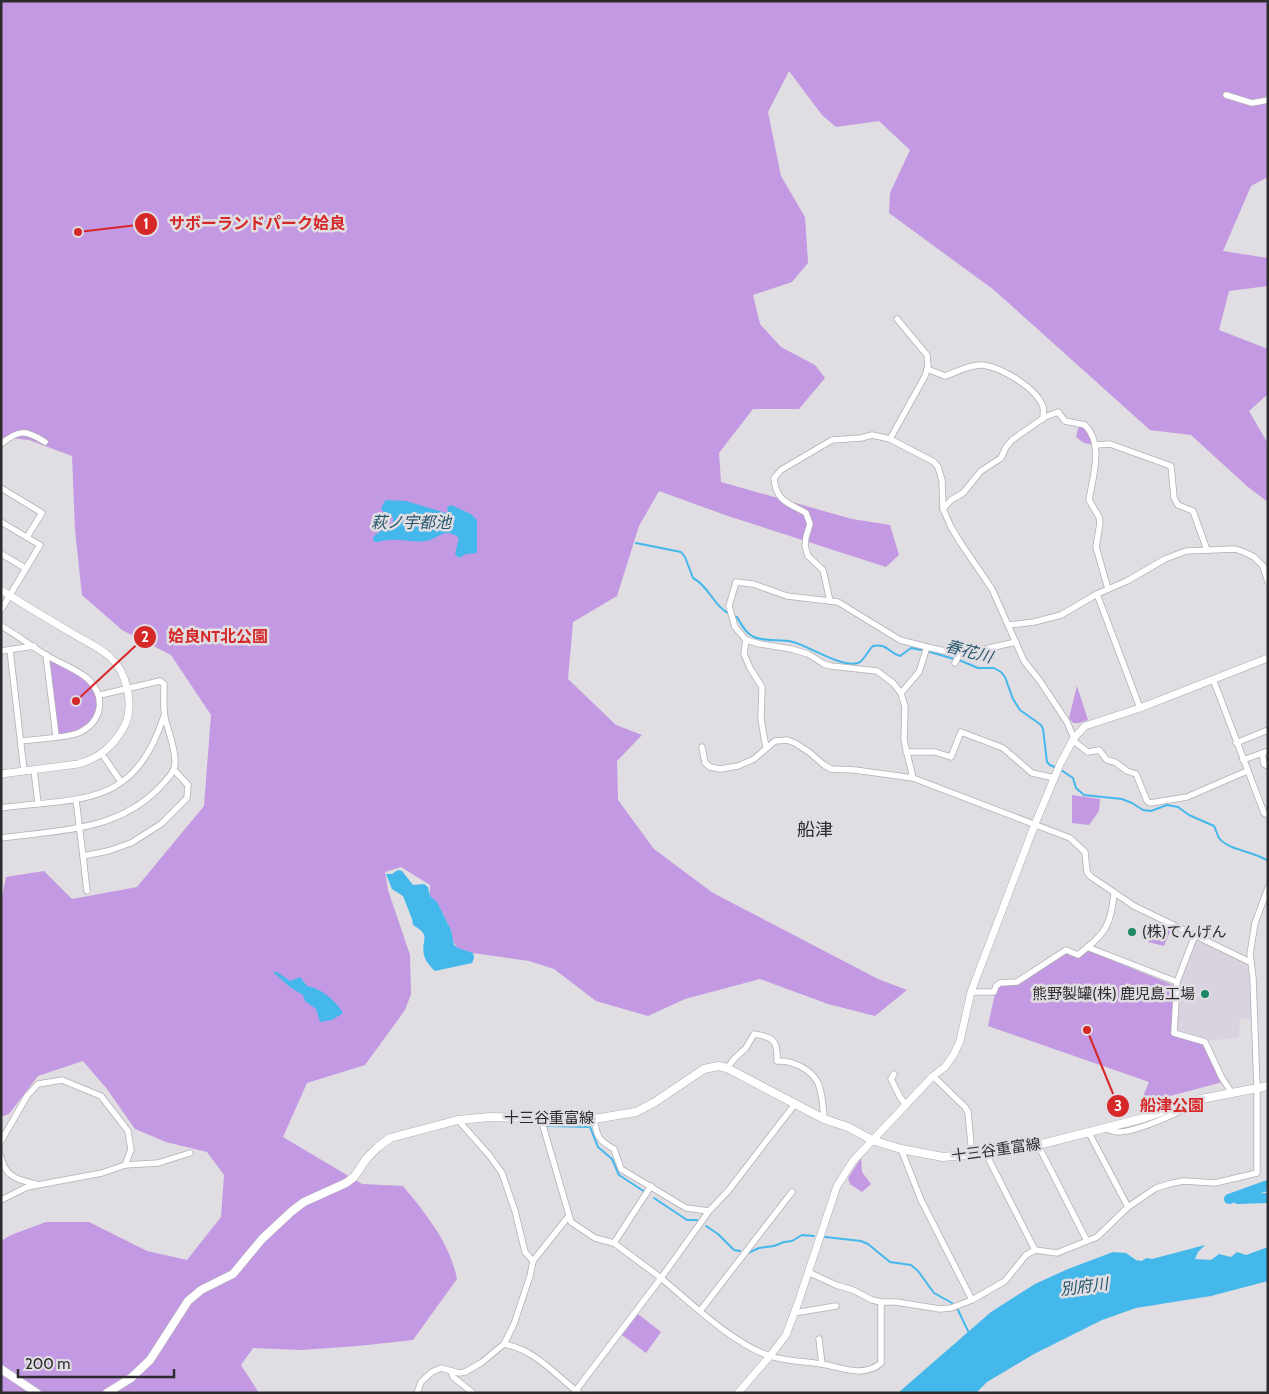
<svg xmlns="http://www.w3.org/2000/svg" width="1269" height="1394" font-family="Cabin,'Noto Sans JP',sans-serif">
<style>
.built{fill:#d9d2df}
.green{fill:#c299e2}
.water{fill:#44b8eb}
.lines{fill:none;stroke-linecap:round;stroke-linejoin:round}
.stream{stroke:#44b8eb;stroke-width:2}
.river{stroke:#44b8eb;stroke-width:10}
.minor-casing{stroke:#b2afb5;stroke-width:7}
.tertiary-casing{stroke:#b2afb5;stroke-width:8}
.secondary-casing{stroke:#b2afb5;stroke-width:9}
.minor{stroke:#fff;stroke-width:5.5}
.tertiary{stroke:#fff;stroke-width:7}
.secondary{stroke:#fff;stroke-width:8}
.poi-dot{fill:#1e8865;stroke:#e0dde3;stroke-width:2}
.labels{text-anchor:middle;stroke-width:5;stroke-linejoin:round;paint-order:stroke}
.poi-label{font-size:15px;fill:#2c2b2d;stroke:#e0dde3;text-anchor:start}
.street-label{font-size:15px;fill:#2c2b2d;stroke:#e0dde3}
.water-label{font-size:16px;font-style:italic;fill:#27566c;stroke:#e0dde3}
.quarter-label{font-size:18px;fill:#2c2b2d;stroke:#e0dde3}
.leader{fill:none;stroke:#d62828;stroke-width:2}
.callout-dot{fill:#d62828;stroke:#e0dde3;stroke-width:2}
.mark-label{font-size:15px;text-anchor:middle;font-weight:bold;fill:#fff}
.callout-label{font-size:16px;text-anchor:middle;font-weight:bold;fill:#d62828;stroke:#e0dde3;stroke-width:5;stroke-linejoin:round;paint-order:stroke}
</style>
<rect width="100%" height="100%" fill="#e0dde3"/>
<polygon class="built" points="1197,938 1246,963 1250,969 1252,1019 1240,1019 1239,1037 1207,1041 1177,1030 1179,980"/>
<g class="green">
<path d="M1,1H1268V95L1260,101L1268,104V177L1251,186L1223,251L1268,258V286L1229,291L1219,330L1268,349V394L1249,411L1268,444V502L1248,487L1191,435L1150,430L994,290L889,213L890,193L910,150L879,121L836,127L822,115L789,71L768,112L781,176L805,217L808,263L792,282L753,295L760,324L781,347L815,365L825,378L799,409H753L719,453L721,482L852,519L890,525L899,555L886,567L728,516L659,491L639,526L617,596L573,622L568,679L616,725L642,735L617,761L618,800L654,849L713,893L878,979L907,990L875,1016L828,1004L760,979L685,999L648,1016L596,1001L554,969L529,961L473,953L457,948L452,939L451,930L439,906L430,896V885L401,867L385,872L388,890L410,955L411,994L405,1010L365,1065L307,1083L283,1137L362,1184L403,1186C426,1214 450,1243 457,1279L413,1340L358,1346L301,1350L253,1348L241,1365L259,1393H1V1241L11,1235L46,1222H89L147,1251L187,1260L221,1217L224,1175L207,1152L166,1142L135,1129L107,1089L83,1061L38,1076L9,1114L1,1117V902L6,877L44,871L72,899L137,887L204,806L211,715L171,655L122,630L82,595L75,530L72,456L29,440L1,437Z"/>
<polygon points="1079,424 1085,425 1095,445 1084,443 1076,437"/>
<polygon points="46,655 88,679 100,706 85,728 56,736"/>
<polygon points="1077,686 1088,720 1079,723 1073,723 1069,718"/>
<polygon points="1072,795 1100,799 1099,811 1089,825 1072,823"/>
<polygon points="1158,921 1172,927 1164,946 1148,942"/>
<polygon points="1087,950 1175,986 1172,1034 1203,1044 1222,1081 1219,1083 1140,1104 1149,1082 988,1026 995,993 1000,985 1018,983 1066,952 1079,958"/>
<polygon points="861,1158 862,1172 871,1184 862,1192 850,1184 848,1178"/>
<polygon points="638,1314 661,1332 646,1353 622,1335"/>
</g>
<g class="water">
<path d="M386,500L406,501L446,513L448,512L447,507L451,505L471,514L477,520V553L466,554L459,558L455,554L459,538C445,526 438,539 426,541C414,543 402,539 390,540C384,540 380,542 374,542L373,537L384,528L390,527L393,522V517L381,510L383,504Z"/>
<path d="M398,870L402,871L413,885L424,884L428,887L430,896L437,902L451,930L454,945L458,948L473,953L474,958L472,963L435,971C431,967 425,961 424,955C421,938 432,936 413,925L412,919L403,896L392,889L386,874H392Z"/>
<path d="M273,972H277L290,981L300,977L307,986C321,988 336,1001 343,1013L332,1020L320,1022L316,1009L305,1001L303,995L291,988Z"/>
<polygon points="1205,1245 1198,1252 1195,1259 1211,1260 1219,1254 1231,1257 1237,1252 1246,1255 1268,1247 1268,1281 1211,1296 1136,1308 1102,1320 1034,1354 987,1382 976,1393 898,1393 991,1312 1035,1284 1068,1269 1113,1252 1126,1253 1136,1260 1142,1261 1146,1258 1152,1259"/>
</g>
<g class="lines">
<g class="stream">
<path d="M636,543L681,552L685,557L693,578C709,586 714,607 730,614"/>
<path d="M734,616L737,617C741,624 746,634 754,637C766,642 780,639 793,642C809,646 841,668 858,663C864,661 868,650 873,646C888,643 888,653 900,656L911,648L921,650"/>
<polyline points="930,652 954,659"/>
<polyline points="959,660 978,668 994,668 1001,672 1005,677 1013,699 1020,710 1041,725 1043,729 1047,762 1050,765 1057,768"/>
<path d="M1061,770L1073,778L1076,788L1084,795L1122,799L1132,803L1143,810L1151,811L1167,805L1178,807L1189,815L1214,826C1216,830 1217,834 1219,838C1229,851 1255,851 1268,861"/>
<polyline points="547,1126 590,1127 598,1147 612,1159 619,1175 645,1192"/>
<polyline points="654,1198 687,1220 697,1220"/>
<polyline points="1229,1199 1268,1190"/>
<polyline points="706,1226 718,1234 734,1250 740,1251"/>
<polyline points="825,1237 861,1241 868,1244 890,1262 911,1265 918,1271 934,1293 952,1303"/>
<polyline points="748,1253 759,1248 774,1246 784,1242 792,1241 802,1235 814,1236"/>
<polyline points="958,1310 969,1333"/>
</g>
<g class="river">
<polyline points="1229,1199 1268,1185"/>
<polyline points="1238,1199 1268,1198"/>
</g>
<g class="minor-casing">
<g id="minor">
<polyline points="1226,95 1252,103 1268,100"/>
<path d="M927,369L945,376C957,372 970,364 983,365C1002,368 1037,388 1043,407C1044,411 1043,414 1043,419"/>
<polyline points="890,439 925,376 928,367 927,355 897,319"/>
<path d="M1,444C19,429 26,430 45,442"/>
<polyline points="1095,445 1110,444 1171,466 1174,498 1178,505 1193,511 1207,550"/>
<polyline points="1,488 42,513 27,537"/>
<path d="M943,509L951,500L963,493L981,471L1001,458L1006,447L1012,440L1045,417L1058,412L1065,421L1085,425C1104,444 1093,476 1089,500L1099,517L1100,523L1096,547L1108,589"/>
<polyline points="1,522 40,545 1,610"/>
<polyline points="1,554 25,568"/>
<polyline points="1263,567 1268,582"/>
<polyline points="1097,594 1140,708"/>
<path d="M830,601L823,570L808,556L805,546L806,537L810,524L806,513C789,503 776,502 774,478L781,470L832,440L861,438L872,435L890,439L934,462L938,467L942,480L943,509L951,527L960,542L992,589L1024,661L1040,681L1067,722L1076,743L1088,752L1099,750L1107,760L1115,762L1127,771L1136,774L1147,801L1150,803L1187,797L1247,771"/>
<polyline points="1009,625 1034,622 1061,615 1097,594 1127,581 1165,559 1186,551 1235,549 1244,552 1254,557 1268,571"/>
<path d="M1,626C17,635 31,646 46,655C59,663 79,670 89,680C107,699 101,723 78,733C65,738 36,739 21,741"/>
<polyline points="746,640 744,654 750,668 762,687 761,719 766,748"/>
<polyline points="10,650 24,771"/>
<polyline points="1,651 34,646"/>
<polyline points="46,655 56,736"/>
<polyline points="955,663 958,657 963,653"/>
<polyline points="1213,679 1264,813 1268,815"/>
<polyline points="901,693 919,672 927,647"/>
<polyline points="1236,743 1268,730"/>
<polyline points="702,747 705,763 710,767 720,769 738,766 754,759 775,741 787,740 795,743 809,752 824,765 831,769 855,770 913,778 1070,838 1085,852 1087,872 1090,876 1134,906 1250,962"/>
<polyline points="906,752 935,752 951,757 961,732 1003,748 1032,773 1055,778"/>
<polyline points="1262,753 1264,764 1268,766"/>
<polyline points="102,754 121,782"/>
<polyline points="1243,760 1268,751"/>
<polyline points="34,770 38,803"/>
<polyline points="913,778 904,740 905,707 901,693 893,683 877,671 831,666 824,664 808,654 791,649 760,644 746,640 735,627 729,606 736,582 753,584 787,596 838,602 900,640 927,647 953,653 967,653 1016,642"/>
<polyline points="76,800 83,856 108,851 131,843 161,824 187,798 188,785 174,770"/>
<path d="M1,808C83,797 133,809 164,716"/>
<path d="M1,838C58,830 116,832 159,788C165,781 175,773 175,763C176,750 168,731 165,718C163,707 164,695 164,684L160,681L100,695"/>
<polyline points="83,856 87,891"/>
<polyline points="1195,935 1177,982 1174,1033 1205,1042 1222,1078 1232,1093"/>
<polyline points="1087,947 1177,982"/>
<path d="M971,992H994L996,986L1000,983L1017,982L1066,950L1078,955C1104,934 1111,928 1114,893"/>
<path d="M727,1068L735,1058L746,1048L754,1034C774,1037 778,1041 777,1061C792,1060 811,1069 818,1083C823,1094 823,1108 824,1119"/>
<polyline points="894,1074 891,1079 900,1097 906,1105"/>
<polyline points="933,1076 965,1107 968,1112 972,1155"/>
<polyline points="541,1119 571,1222 595,1238 614,1243 661,1278 709,1211 728,1191 795,1104"/>
<path d="M594,1119C597,1137 598,1140 614,1149L621,1169L686,1208L709,1211"/>
<polyline points="458,1120 489,1155 502,1173 515,1211 525,1252 533,1261"/>
<path d="M1106,1129C1110,1130 1114,1132 1118,1132C1135,1132 1182,1113 1195,1101"/>
<polyline points="1089,1133 1128,1207"/>
<polyline points="1,1141 27,1096 38,1084 62,1080 101,1096 128,1131 131,1150 125,1165 102,1173 27,1187 1,1200"/>
<polyline points="1038,1145 1087,1241"/>
<polyline points="901,1149 921,1200 972,1300"/>
<polyline points="986,1154 1035,1250"/>
<path d="M1,1157C5,1177 18,1180 36,1184"/>
<polyline points="125,1165 158,1163 190,1153"/>
<polyline points="614,1243 651,1186"/>
<polyline points="808,1272 836,1285 853,1290 872,1300 881,1302"/>
<polyline points="700,1311 792,1192"/>
<polyline points="794,1313 836,1306"/>
<polyline points="819,1339 822,1364"/>
<path d="M504,1344C537,1351 553,1373 579,1393"/>
<polyline points="451,1371 453,1377 473,1393"/>
<polyline points="417,1393 421,1382 432,1372 441,1368 459,1373 465,1372 481,1363 504,1344 514,1324 530,1276 533,1261 568,1217"/>
<path d="M574,1393L661,1278C691,1303 733,1344 770,1356C788,1362 808,1361 827,1365C845,1369 865,1377 881,1363V1302H896L940,1309L951,1308L972,1300L1005,1281L1026,1255L1035,1250L1057,1253L1097,1237L1128,1207L1156,1188L1169,1184L1183,1181L1215,1183L1257,1173V1088L1253,978L1250,954L1255,923L1268,888"/>
</g>
</g>
<g class="tertiary-casing">
<g id="tertiary">
<path d="M1,590C26,606 51,621 77,636C87,642 100,648 109,656C127,672 135,705 124,727C113,746 100,758 78,764L1,774"/>
<polyline points="738,1393 770,1356 786,1335 798,1303 837,1186 853,1161 933,1076 945,1067 954,1054 960,1041 971,992 1035,824 1061,762 1074,738 1085,726 1140,708 1268,658"/>
</g>
</g>
<g class="secondary-casing">
<g id="secondary">
<polyline points="1,1369 37,1393"/>
<polyline points="107,1393 131,1378 150,1360 188,1301 201,1290 233,1274 262,1239 292,1211 304,1202 346,1183 354,1177 367,1158 378,1147 390,1138 458,1120 490,1117 594,1119 636,1112 655,1102 704,1069 718,1066 727,1068 824,1119 848,1127 872,1140 901,1149 943,1157 1017,1150 1038,1145 1144,1118 1196,1100 1268,1086"/>
</g>
</g>
<use href="#minor" class="minor"/>
<use href="#tertiary" class="tertiary"/>
<use href="#secondary" class="secondary"/>
</g>
<g class="poi-dot">
<circle cx="1132" cy="932" r="5"/>
<circle cx="1205" cy="994" r="5"/>
</g>
<g class="labels">
<g class="poi-label">
<text x="1142" y="937">(株)てんげん</text>
<text x="1195" y="999" text-anchor="end">熊野製罐(株) 鹿児島工場</text>
</g>
<g class="street-label">
<text x="549" y="1123">十三谷重富線</text>
<text transform="translate(996 1150) rotate(-8)" y="5">十三谷重富線</text>
</g>
<g class="water-label">
<text x="411" y="528">萩ノ宇都池</text>
<text transform="translate(969 651) rotate(15)" y="6">春花川</text>
<text transform="translate(1084 1286) rotate(-7)" y="6">別府川</text>
</g>
<g class="quarter-label">
<text x="815" y="836">船津</text>
</g>
</g>
<path class="leader" d="M78 232L146 224M76 701L145 637M1087 1030L1118 1106"/>
<g class="callout-dot">
<circle cx="78" cy="232" r="5"/>
<circle cx="76" cy="701" r="5"/>
<circle cx="1087" cy="1030" r="5"/>
<circle cx="146" cy="224" r="12"/>
<circle cx="145" cy="637" r="12"/>
<circle cx="1118" cy="1106" r="12"/>
</g>
<g class="mark-label">
<text x="146" y="229">1</text>
<text x="145" y="642">2</text>
<text x="1118" y="1111">3</text>
</g>
<g class="callout-label">
<text x="257" y="229">サボーランドパーク姶良</text>
<text x="218" y="642">姶良NT北公園</text>
<text x="1172" y="1111">船津公園</text>
</g>
<rect width="1269" height="1394" fill="none" stroke="#2c2b2d" stroke-width="5"/>
<path d="M18 1369v8h156v-8" fill="none" stroke="#2c2b2d" stroke-width="2.5"/>
<text x="25" y="1369" font-size="15" fill="#2c2b2d" stroke="#e0dde3" stroke-width="4" paint-order="stroke">200 m</text>
</svg>
